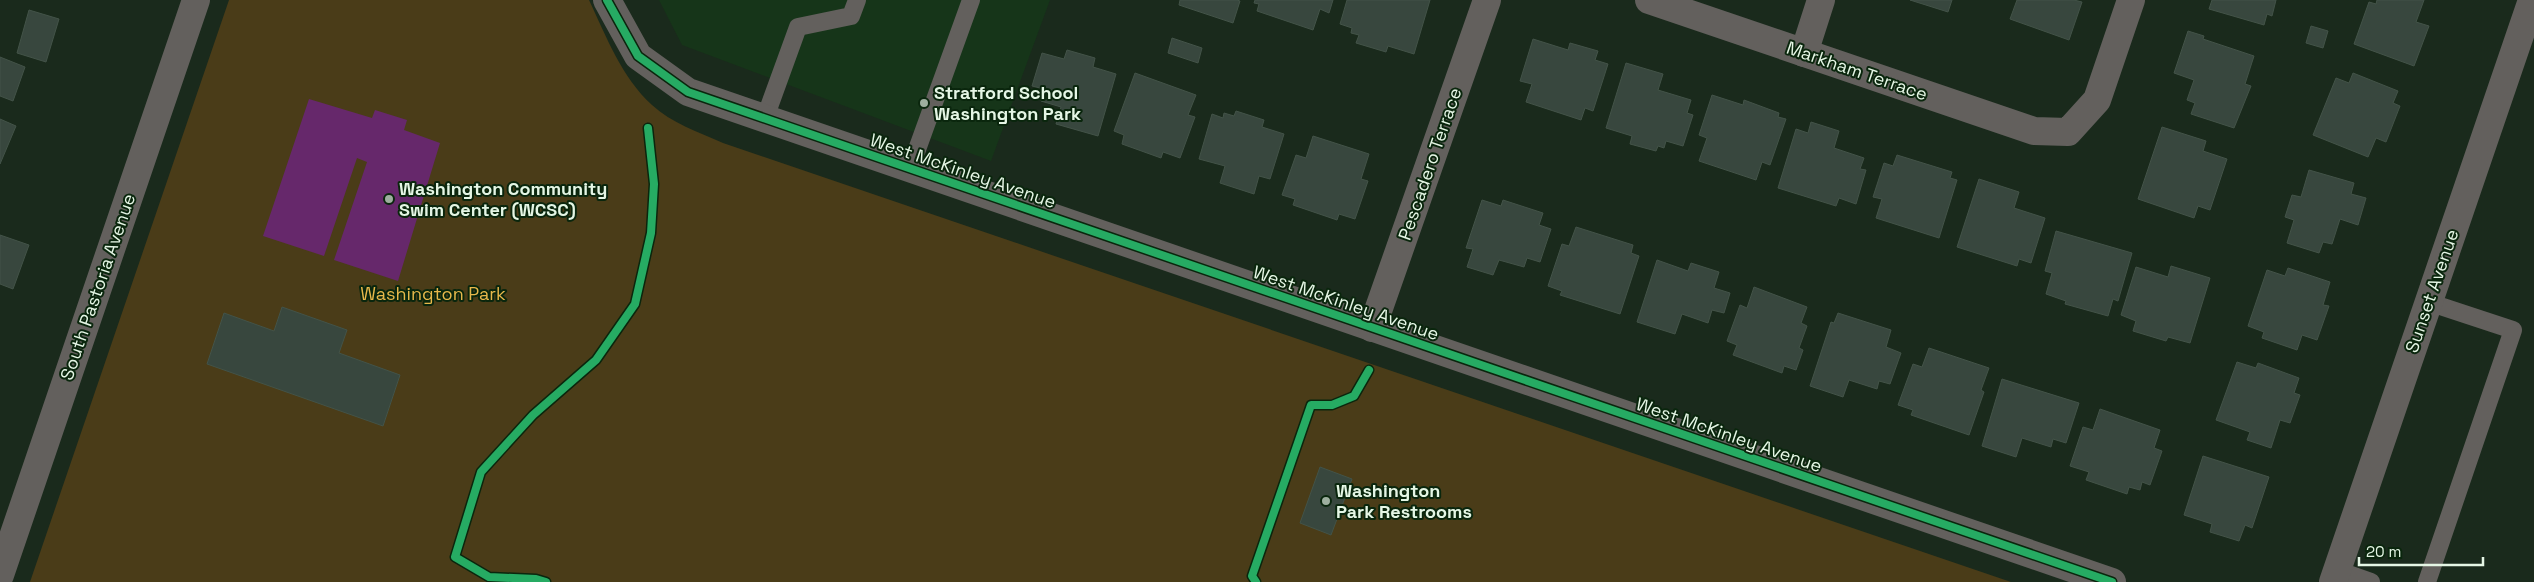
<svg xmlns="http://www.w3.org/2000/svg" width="2534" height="582" font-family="'Space Grotesk',sans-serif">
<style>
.built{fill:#163519}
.green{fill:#4a3c18}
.water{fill:#66286b}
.building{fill:#38473e;stroke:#435348}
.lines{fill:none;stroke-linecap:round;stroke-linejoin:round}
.service{stroke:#63605d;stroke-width:18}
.minor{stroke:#63605d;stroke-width:28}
.tertiary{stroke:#63605d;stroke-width:28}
.cycleway-casing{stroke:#0a260d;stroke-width:11}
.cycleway{stroke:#26ab63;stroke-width:8}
.poi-dot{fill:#9eaf9f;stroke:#0a260d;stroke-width:2}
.labels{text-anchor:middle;stroke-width:4;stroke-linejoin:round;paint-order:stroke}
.street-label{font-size:18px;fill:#e5f6e5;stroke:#0a260d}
.poi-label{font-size:18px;font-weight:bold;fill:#e5f6e5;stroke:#0a260d;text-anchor:start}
.park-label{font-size:18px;fill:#e7b84b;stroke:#0a260d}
</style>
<rect width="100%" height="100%" fill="#1a2a1c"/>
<polygon class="built" points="659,0 1050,0 991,161 682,45"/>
<path class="green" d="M229,0H589C606,36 622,78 652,105C671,123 699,132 723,143L2011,582H30Z"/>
<polygon class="water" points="309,99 372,118 375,110 407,120 404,130 440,143 398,281 334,260 367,162 357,158 324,256 263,236"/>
<g class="building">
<polygon points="1180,0 1237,0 1240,1 1233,23 1179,5"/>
<polygon points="1255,0 1333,0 1329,13 1320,9 1313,30 1257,11 1259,4 1254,3"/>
<polygon points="1347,0 1430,0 1414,54 1388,46 1386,52 1356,43 1359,35 1351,33 1352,28 1340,24"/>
<polygon points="1910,0 1952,0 1948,12"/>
<polygon points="2017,0 2074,0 2082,2 2069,40 2010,19"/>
<polygon points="2212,0 2276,0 2272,16 2267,14 2264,25 2209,9"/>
<polygon points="2377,0 2424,0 2416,22 2429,26 2414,66 2354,44 2369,2 2376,4"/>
<polygon points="29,10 59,19 46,62 17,53"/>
<polygon points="2311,26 2328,31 2323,48 2306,43"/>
<polygon points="2188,31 2204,36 2203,39 2254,56 2245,84 2251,86 2234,128 2191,114 2195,103 2187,100 2194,80 2174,73"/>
<polygon points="1172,38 1202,48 1198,63 1168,53"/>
<polygon points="1533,39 1568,50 1570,43 1598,51 1595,60 1608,64 1593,111 1585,108 1581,120 1526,102 1532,84 1520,81"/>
<polygon points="1067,50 1095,58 1093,67 1116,74 1098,136 1056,124 1061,107 1041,101 1044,89 1032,86 1042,53 1064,59"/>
<polygon points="0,57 25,67 13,101 0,96"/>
<polygon points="1626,63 1663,74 1658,90 1691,100 1687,113 1693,115 1683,146 1666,141 1664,148 1658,146 1656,151 1630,144 1632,136 1606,128"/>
<polygon points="1135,73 1196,95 1188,115 1195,117 1180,158 1163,152 1161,158 1122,144 1124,135 1114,131"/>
<polygon points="2353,73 2398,91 2393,103 2400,106 2386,142 2376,138 2368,157 2313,135 2336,78 2349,83"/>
<polygon points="1712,95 1743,105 1744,100 1779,113 1778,117 1786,119 1770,165 1762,162 1756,180 1699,161 1707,138 1699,135"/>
<polygon points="1236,111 1264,120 1262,127 1284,134 1270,179 1259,176 1254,194 1220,183 1225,166 1199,159 1212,114 1223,118 1224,113 1234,116"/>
<polygon points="0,119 16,126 0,164"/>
<polygon points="1811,122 1839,131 1834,148 1864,158 1860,169 1866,170 1856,204 1839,198 1836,206 1778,188 1796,129 1808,133"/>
<polygon points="2162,127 2206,141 2203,151 2227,159 2210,210 2198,206 2194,218 2138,199"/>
<polygon points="1313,136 1369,154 1361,179 1368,181 1355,219 1339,214 1337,220 1293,205 1295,199 1282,195 1296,155 1306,158"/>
<polygon points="1897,155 1952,172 1950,178 1957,180 1939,238 1876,218 1882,199 1873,197 1884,163 1893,166"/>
<polygon points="2309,170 2354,183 2351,194 2366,198 2358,225 2340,219 2332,244 2323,242 2319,253 2287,243 2294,220 2285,217 2292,195 2301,197"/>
<polygon points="1979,179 2019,192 2014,208 2045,218 2031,263 2019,259 2017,266 1957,247"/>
<polygon points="1482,200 1501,206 1503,200 1543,213 1539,225 1551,229 1540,262 1527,258 1524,267 1499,260 1493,275 1467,267 1473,249 1466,248"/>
<polygon points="1576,227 1633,245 1631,253 1639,256 1620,314 1560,295 1562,291 1548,286 1562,244 1569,246"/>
<polygon points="2056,231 2132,253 2118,301 2113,299 2108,316 2065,304 2066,301 2046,294 2052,273 2045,271"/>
<polygon points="0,235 29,245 13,289 0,284"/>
<polygon points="1657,260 1688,271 1691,263 1719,272 1714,288 1730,293 1724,313 1712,310 1708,323 1682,314 1675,334 1637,322"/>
<polygon points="2171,266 2210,278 2190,343 2168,337 2166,341 2133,331 2136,321 2121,315 2136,267 2168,277"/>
<polygon points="2288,268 2330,282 2323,305 2329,306 2317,340 2302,335 2297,350 2262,338 2264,332 2248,326 2267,270 2285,276"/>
<polygon points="1754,287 1807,307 1801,323 1807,326 1799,348 1803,350 1796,370 1784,366 1782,373 1733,355 1737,345 1727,341 1740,305 1747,308"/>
<polygon points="282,307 347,330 339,353 400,375 383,426 207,364 224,313 274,331"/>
<polygon points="1838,313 1891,330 1886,347 1901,353 1890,384 1879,381 1877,389 1849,380 1843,397 1810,386 1831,322 1834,323"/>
<polygon points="1929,348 1989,368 1981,390 1984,392 1969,435 1911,415 1913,410 1898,405 1913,364 1922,367"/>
<polygon points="2237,362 2256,368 2258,363 2299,378 2294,393 2300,395 2290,423 2280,420 2271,448 2247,440 2250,432 2216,420"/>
<polygon points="2002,379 2079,403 2066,443 2053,439 2051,447 2022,438 2016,457 1982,446"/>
<polygon points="2100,409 2160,430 2154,448 2162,451 2150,485 2142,482 2140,490 2129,487 2127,494 2086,480 2089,472 2070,466 2083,427 2093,430"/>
<polygon points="2203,456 2269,477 2252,528 2245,525 2239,541 2210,532 2212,524 2184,515"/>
<polygon points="1320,467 1352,479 1331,535 1300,523"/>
</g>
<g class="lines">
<g class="service">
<polyline points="765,118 798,27 851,16 857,0"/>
<polyline points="910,169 971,0"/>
<polyline points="2337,570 2371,582"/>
<polyline points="2427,582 2513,330 2428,302"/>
</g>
<g class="minor">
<polyline points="607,0 638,56 688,92 2112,582"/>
<polyline points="1649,0 2034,131 2068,132 2097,100 2131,0"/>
<polyline points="1804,53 1821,0"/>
<polyline points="1372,328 1487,0"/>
<polyline points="2333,582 2532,0"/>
</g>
<polyline class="tertiary" points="0,575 196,0"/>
<g class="cycleway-casing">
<g id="cycleway">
<polyline points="607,0 638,56 688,92 2112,582"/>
<polyline points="546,582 536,579 489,577 455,557 481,472 533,415 596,360 635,304 651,233 654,184 648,128"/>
<polyline points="1256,582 1252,576 1311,405 1332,405 1354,396 1369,370"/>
</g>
</g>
<use href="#cycleway" class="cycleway"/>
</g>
<g class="poi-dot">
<circle cx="924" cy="103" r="5"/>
<circle cx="389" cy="199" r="5"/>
<circle cx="1326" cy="501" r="5"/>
</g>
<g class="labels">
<g class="street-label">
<text transform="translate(1857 71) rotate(19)" y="6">Markham Terrace</text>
<text transform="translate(1430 164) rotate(-71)" y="6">Pescadero Terrace</text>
<text transform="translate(963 171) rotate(19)" y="6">West McKinley Avenue</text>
<text transform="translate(98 287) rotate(-71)" y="6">South Pastoria Avenue</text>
<text transform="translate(2432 291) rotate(-71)" y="6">Sunset Avenue</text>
<text transform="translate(1346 303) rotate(19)" y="6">West McKinley Avenue</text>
<text transform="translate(1729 435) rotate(19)" y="6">West McKinley Avenue</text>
</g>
<g class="poi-label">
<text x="934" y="99">Stratford School<tspan x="934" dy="21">Washington Park</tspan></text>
<text x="399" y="195">Washington Community<tspan x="399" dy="21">Swim Center (WCSC)</tspan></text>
<text x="1336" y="497">Washington<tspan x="1336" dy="21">Park Restrooms</tspan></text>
</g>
<g class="park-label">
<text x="433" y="300">Washington Park</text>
</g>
</g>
<path d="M2359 557v8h124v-8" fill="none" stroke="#e5f6e5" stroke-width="2.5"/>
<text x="2366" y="557" font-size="15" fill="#e5f6e5" stroke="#0a260d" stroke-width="4" paint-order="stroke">20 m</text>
</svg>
